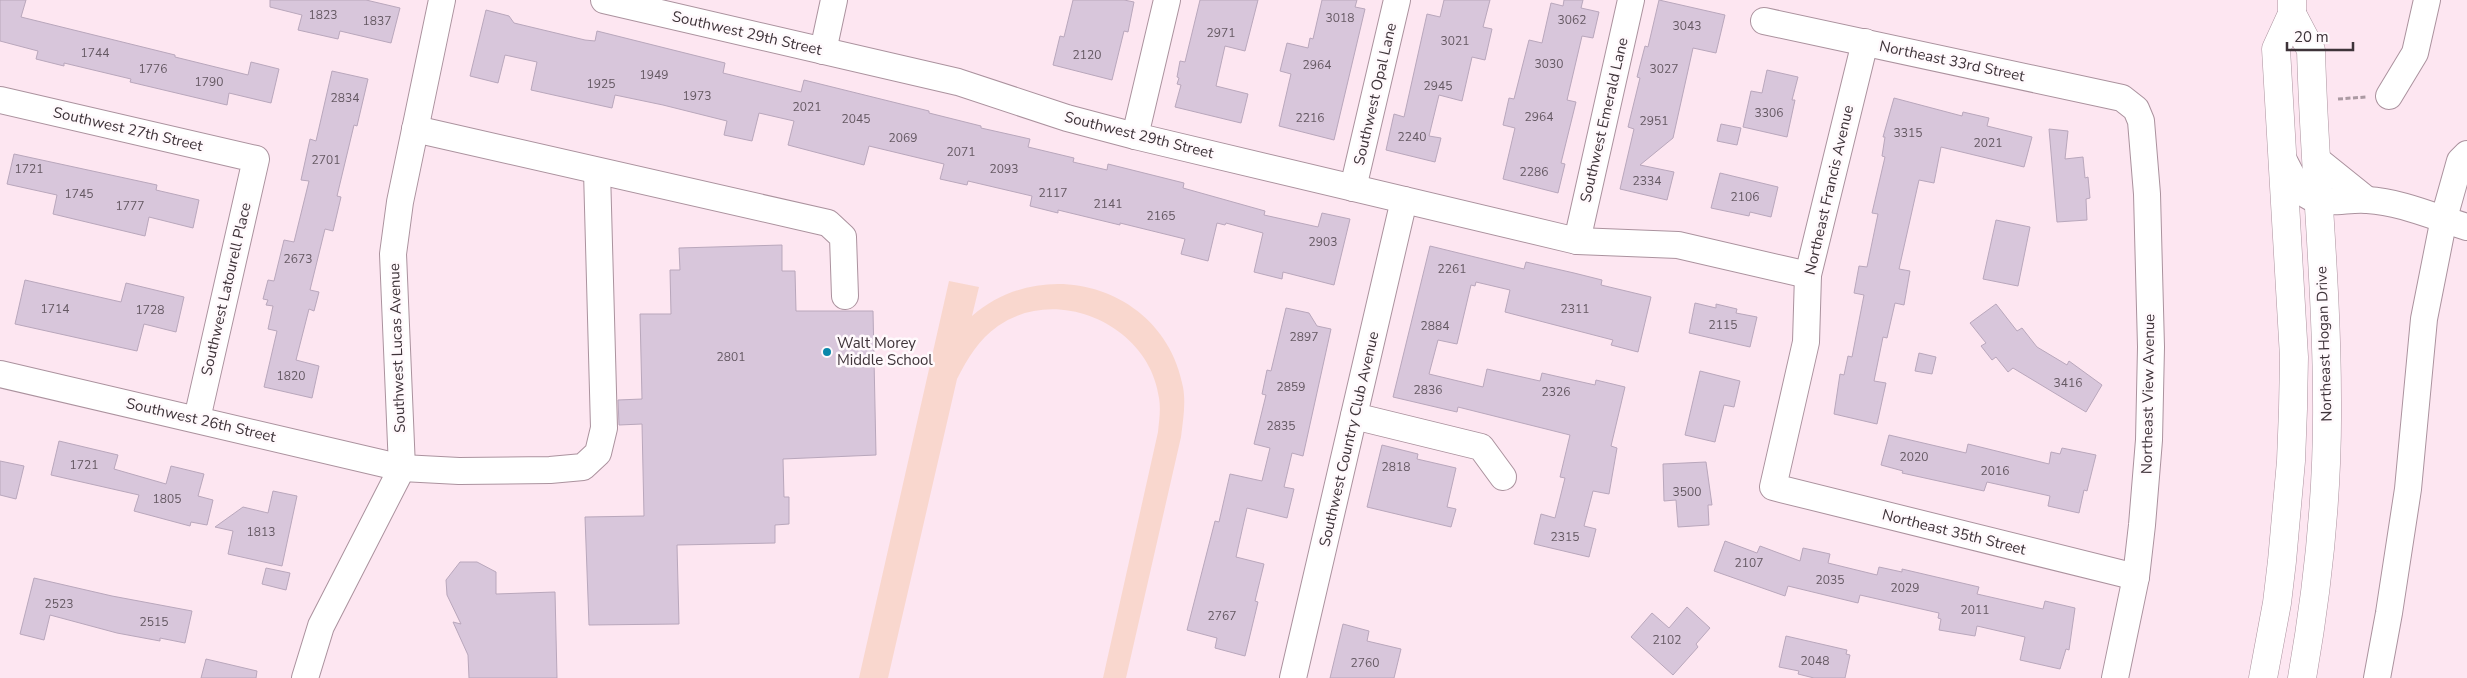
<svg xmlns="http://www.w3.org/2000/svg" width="2467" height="678" font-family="'Nunito Sans',sans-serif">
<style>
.green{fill:#f9d7ce}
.building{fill:#d8c6db;stroke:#b9a7bc}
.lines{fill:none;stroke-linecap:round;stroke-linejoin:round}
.minor-casing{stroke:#ab929e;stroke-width:28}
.highway-casing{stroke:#ab929e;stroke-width:29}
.path{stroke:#ab99a2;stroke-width:3;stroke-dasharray:5 2.5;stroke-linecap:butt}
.minor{stroke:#fff;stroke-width:26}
.highway{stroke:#fff;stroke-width:28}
.poi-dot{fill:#0987aa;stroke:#fff9fc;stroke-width:2}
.labels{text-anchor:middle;stroke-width:5;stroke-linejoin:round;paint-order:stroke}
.number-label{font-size:12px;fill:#645862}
.street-label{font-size:15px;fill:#3e3339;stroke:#fff9fc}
.poi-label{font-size:15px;fill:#3e3339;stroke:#fff9fc;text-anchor:start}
</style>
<rect width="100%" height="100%" fill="#fde6f1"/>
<path class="green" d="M949,281L979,287L972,316C1046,252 1165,288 1183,387C1186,404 1183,420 1181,437L1126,678H1103L1158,432C1159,421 1161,409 1159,398C1150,326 1058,284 998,326C978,340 968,358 957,379L888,678H859Z"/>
<g class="building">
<polygon points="0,0 26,0 21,17 175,55 175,57 248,75 251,62 279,69 271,103 229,93 227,105 130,82 131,79 64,63 64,66 36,59 38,51 0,41"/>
<polygon points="270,0 366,0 400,8 391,43 340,31 338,39 298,30 302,15 270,7"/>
<polygon points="1073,0 1124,0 1134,2 1128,32 1124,31 1112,80 1053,65 1060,36 1064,37"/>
<polygon points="1200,0 1258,0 1245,51 1225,46 1216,86 1248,94 1241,123 1175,107 1181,85 1177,84 1179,78 1177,77 1180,61 1185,62"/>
<polygon points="1322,0 1357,0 1355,7 1365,9 1334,140 1279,126 1291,74 1280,71 1287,43 1308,48 1310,38 1313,39"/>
<polygon points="1444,0 1490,0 1483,27 1492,29 1485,60 1472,57 1462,101 1439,95 1429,136 1441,138 1435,162 1386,150 1394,114 1404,117 1427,14 1440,17"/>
<polygon points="1564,0 1583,0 1581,8 1599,12 1593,38 1582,36 1567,100 1576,102 1561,163 1565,164 1558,193 1503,179 1515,128 1503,125 1509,98 1514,99 1529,40 1542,43 1551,3 1563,6"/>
<polygon points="1659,0 1725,15 1716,53 1693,48 1673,138 1640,165 1674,172 1667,200 1620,189 1634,129 1628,127 1640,78 1637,77 1645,46 1648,47"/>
<polygon points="486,10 509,16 514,23 585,40 595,41 597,31 725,63 723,73 801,92 804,80 929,111 929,113 981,126 981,128 1030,139 1028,147 1074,158 1073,162 1107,170 1108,164 1184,183 1183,188 1265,211 1264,215 1318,227 1322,213 1350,219 1334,285 1283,272 1282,279 1254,272 1263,233 1226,223 1225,225 1217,223 1208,261 1181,254 1185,239 1120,223 1120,225 1058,210 1058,213 1030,206 1032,196 968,181 967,185 940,179 944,164 869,146 864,165 788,145 794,121 759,113 752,141 724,135 727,121 663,105 615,95 612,108 531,90 537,62 505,55 498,83 470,76"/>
<polygon points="1767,70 1798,77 1792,100 1795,100 1787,137 1743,127 1751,91 1762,93"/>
<polygon points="332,71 368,79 357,126 354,125 337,196 341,197 333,231 325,229 310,290 319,292 314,311 309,309 296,360 319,366 312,398 264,387 277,331 268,329 273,306 266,305 268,300 263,299 268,280 274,281 284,240 294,242 309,181 301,180 310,139 316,141"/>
<polygon points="1894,98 1962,116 1963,112 1989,118 1987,126 2032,137 2024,167 1941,147 1934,183 1919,180 1899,269 1910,271 1904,305 1895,303 1887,338 1883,337 1874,381 1886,383 1877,424 1834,414 1840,374 1844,375 1848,356 1852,357 1864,295 1854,293 1859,266 1867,267 1878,214 1872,213 1885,157 1882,156 1885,137 1883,137"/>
<polygon points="1721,124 1741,128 1737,145 1717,141"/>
<polygon points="2049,129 2068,131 2065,159 2083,157 2085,178 2088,177 2090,198 2086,199 2087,220 2057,222"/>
<polygon points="14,154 157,185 156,190 199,200 193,228 149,217 145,236 53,214 57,195 7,184"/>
<polygon points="1720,173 1778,187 1771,217 1750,212 1749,216 1711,208"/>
<polygon points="1996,220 2030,227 2018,286 1983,279"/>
<polygon points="782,245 782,271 795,271 796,311 873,311 876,455 783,459 784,497 789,497 789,524 775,525 775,543 677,545 679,624 589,625 585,517 644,516 642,424 619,425 618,400 642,399 640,314 671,314 670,270 680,270 679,248"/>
<polygon points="1430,246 1524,269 1526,262 1574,273 1602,280 1601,285 1651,297 1638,352 1611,345 1613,340 1505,312 1510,290 1476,282 1475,286 1471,285 1457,344 1438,340 1429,374 1483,387 1487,369 1540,381 1542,373 1595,385 1596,380 1625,387 1611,446 1617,448 1609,494 1593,491 1584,526 1596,529 1589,557 1534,544 1541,514 1555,518 1565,478 1560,477 1570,435 1458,407 1457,412 1393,397"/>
<polygon points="25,280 121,302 126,283 184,297 176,332 144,324 137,351 15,324"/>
<polygon points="1695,303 1716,308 1716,304 1737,309 1736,313 1757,317 1750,347 1689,333"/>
<polygon points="1996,304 2017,331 2022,328 2037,347 2067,365 2069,361 2102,385 2086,412 2013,368 2008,372 1996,357 1992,360 1981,346 1986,343 1970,323"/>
<polygon points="1286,308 1309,313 1317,326 1331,329 1303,456 1292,453 1284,487 1294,489 1287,518 1247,508 1236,557 1264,564 1255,601 1258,602 1245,656 1215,648 1217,638 1187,630 1215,521 1219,522 1230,474 1262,481 1270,448 1254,444 1266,395 1262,394 1267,370 1271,371"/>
<polygon points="1919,353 1936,357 1932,374 1915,371"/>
<polygon points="1700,371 1740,381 1734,407 1724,405 1715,442 1685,435"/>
<polygon points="1889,435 1966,453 1968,444 2049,464 2051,452 2060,454 2062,448 2096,455 2087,491 2084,490 2079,513 2048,506 2050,496 1987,482 1984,491 1902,473 1903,471 1881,465"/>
<polygon points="59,441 118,455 114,469 166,484 171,466 204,474 198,496 213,500 207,525 191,522 190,526 134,511 139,495 51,475"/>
<polygon points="1382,445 1418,454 1417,459 1456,468 1447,507 1456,509 1451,527 1367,507"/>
<polygon points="0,461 24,466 16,499 0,495"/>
<polygon points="1706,462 1712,505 1708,505 1709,525 1678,527 1676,500 1664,501 1663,464"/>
<polygon points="273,491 297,496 282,566 228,554 233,531 215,527 243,507 268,513"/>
<polygon points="1725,541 1757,553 1760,546 1800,561 1803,548 1830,554 1828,563 1877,575 1879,567 1902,572 1902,569 1979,587 1977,594 2043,609 2045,601 2075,608 2069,650 2066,649 2060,669 2020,660 2025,637 1977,626 1975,636 1939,630 1941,619 1938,618 1939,613 1860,595 1858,603 1788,586 1785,596 1714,571"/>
<polygon points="460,562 477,562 496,572 496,594 555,592 557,678 469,678 468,655 453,622 461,624 447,595 446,580"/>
<polygon points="266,568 290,573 286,590 262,584"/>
<polygon points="34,578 112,596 192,611 185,643 160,638 160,641 117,633 50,615 44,640 20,634"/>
<polygon points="1687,607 1710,628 1696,644 1698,647 1673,675 1631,637 1652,613 1669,628"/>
<polygon points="1343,624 1369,631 1367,641 1401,649 1394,678 1330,678"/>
<polygon points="1786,636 1847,650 1846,654 1850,655 1845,678 1814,678 1798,674 1799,671 1779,667"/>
<polygon points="206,659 257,671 256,678 201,678"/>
</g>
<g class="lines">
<g class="minor-casing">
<g id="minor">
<polyline points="604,0 958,82 1067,118 1135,136 1577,241 1678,245 1808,275"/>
<polyline points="1764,21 2122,98 2136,109 2141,121 2147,194 2151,347 2149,440 2142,525 2136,577 2115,678"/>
<polyline points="1865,42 1808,275 1806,342 1773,487 2136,577"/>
<polyline points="823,51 834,0"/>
<polyline points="2389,96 2415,53 2427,0"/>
<polyline points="0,100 256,159 197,419"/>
<polyline points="415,129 828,223 843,237 845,296"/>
<polyline points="1135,136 1167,0"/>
<path d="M2282,157C2289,169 2297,191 2310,197C2326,206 2349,198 2367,200C2402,202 2434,217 2467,227"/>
<polyline points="2316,159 2367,200"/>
<polyline points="1353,188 1397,0"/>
<polyline points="1577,241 1631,0"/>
<polyline points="0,374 402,468 459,471 550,470 583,467 598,453 604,428 597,171"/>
<polyline points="1354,416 1481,447 1503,477"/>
<polyline points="305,678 321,626 402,468 393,254 400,202 442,0"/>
<polyline points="1293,678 1404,200"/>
<polyline points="2377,678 2389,613 2408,489 2424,319 2444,218 2460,161 2467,154"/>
</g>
</g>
<g class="highway-casing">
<g id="highway">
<path d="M2292,14L2311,50C2314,167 2327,283 2327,400C2328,493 2318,587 2302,678"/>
<polyline points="2263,678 2277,603 2282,561 2291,461 2293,409 2294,357 2276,49 2292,14 2292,0"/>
</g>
</g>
<polyline class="path" points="2338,99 2366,97"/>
<use href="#minor" class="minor"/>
<use href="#highway" class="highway"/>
</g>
<circle class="poi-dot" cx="827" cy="352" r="5"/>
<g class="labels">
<g class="number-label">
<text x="323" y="19">1823</text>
<text x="1340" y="22">3018</text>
<text x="1572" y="24">3062</text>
<text x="377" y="25">1837</text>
<text x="1687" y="30">3043</text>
<text x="1221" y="37">2971</text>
<text x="1455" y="45">3021</text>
<text x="95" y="57">1744</text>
<text x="1087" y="59">2120</text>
<text x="1549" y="68">3030</text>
<text x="1317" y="69">2964</text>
<text x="153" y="73">1776</text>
<text x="1664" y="73">3027</text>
<text x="654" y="79">1949</text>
<text x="209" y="86">1790</text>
<text x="601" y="88">1925</text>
<text x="1438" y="90">2945</text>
<text x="697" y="100">1973</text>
<text x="345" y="102">2834</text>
<text x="807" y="111">2021</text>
<text x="1769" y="117">3306</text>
<text x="1539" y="121">2964</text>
<text x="1310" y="122">2216</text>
<text x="856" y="123">2045</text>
<text x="1654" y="125">2951</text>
<text x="1908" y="137">3315</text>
<text x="1412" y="141">2240</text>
<text x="903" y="142">2069</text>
<text x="1988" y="147">2021</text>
<text x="961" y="156">2071</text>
<text x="326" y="164">2701</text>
<text x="29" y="173">1721</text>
<text x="1004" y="173">2093</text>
<text x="1534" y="176">2286</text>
<text x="1647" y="185">2334</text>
<text x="1053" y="197">2117</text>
<text x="79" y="198">1745</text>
<text x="1745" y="201">2106</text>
<text x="1108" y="208">2141</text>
<text x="130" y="210">1777</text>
<text x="1161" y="220">2165</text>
<text x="1323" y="246">2903</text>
<text x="298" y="263">2673</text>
<text x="1452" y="273">2261</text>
<text x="55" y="313">1714</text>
<text x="1575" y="313">2311</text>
<text x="150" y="314">1728</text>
<text x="1723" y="329">2115</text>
<text x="1435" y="330">2884</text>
<text x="1304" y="341">2897</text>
<text x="731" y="361">2801</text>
<text x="291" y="380">1820</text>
<text x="2068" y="387">3416</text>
<text x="1291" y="391">2859</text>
<text x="1428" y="394">2836</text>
<text x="1556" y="396">2326</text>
<text x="1281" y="430">2835</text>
<text x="1914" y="461">2020</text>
<text x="84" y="469">1721</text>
<text x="1396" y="471">2818</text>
<text x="1995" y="475">2016</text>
<text x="1687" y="496">3500</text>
<text x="167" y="503">1805</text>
<text x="261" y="536">1813</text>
<text x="1565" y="541">2315</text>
<text x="1749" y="567">2107</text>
<text x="1830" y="584">2035</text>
<text x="1905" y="592">2029</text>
<text x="59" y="608">2523</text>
<text x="1975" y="614">2011</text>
<text x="1222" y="620">2767</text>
<text x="154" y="626">2515</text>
<text x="1667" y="644">2102</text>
<text x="1815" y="665">2048</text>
<text x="1365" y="667">2760</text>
</g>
<g class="street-label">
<text transform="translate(747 33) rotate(13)" y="5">Southwest 29th Street</text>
<text transform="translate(1952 61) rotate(12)" y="5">Northeast 33rd Street</text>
<text transform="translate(1375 94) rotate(-77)" y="5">Southwest Opal Lane</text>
<text transform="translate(1604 120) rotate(-77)" y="5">Southwest Emerald Lane</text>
<text transform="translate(128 129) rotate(13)" y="5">Southwest 27th Street</text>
<text transform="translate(1139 135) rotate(14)" y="5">Southwest 29th Street</text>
<text transform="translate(1829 190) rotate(-77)" y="5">Northeast Francis Avenue</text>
<text transform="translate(226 289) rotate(-77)" y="5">Southwest Latourell Place</text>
<text transform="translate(2324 344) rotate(-92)" y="5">Northeast Hogan Drive</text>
<text transform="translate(397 348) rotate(-92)" y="5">Southwest Lucas Avenue</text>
<text transform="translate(2148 394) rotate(-89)" y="5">Northeast View Avenue</text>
<text transform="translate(201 420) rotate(13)" y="5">Southwest 26th Street</text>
<text transform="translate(1349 439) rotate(-77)" y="5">Southwest Country Club Avenue</text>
<text transform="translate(1954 532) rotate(14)" y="5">Northeast 35th Street</text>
</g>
<g class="poi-label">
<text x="837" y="348">Walt Morey<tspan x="837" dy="17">Middle School</tspan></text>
</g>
</g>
<path d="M2287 42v8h66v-8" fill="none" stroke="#3e3339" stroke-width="2.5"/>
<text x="2294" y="42" font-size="15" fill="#3e3339" stroke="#fff9fc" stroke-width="4" paint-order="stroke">20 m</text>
</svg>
